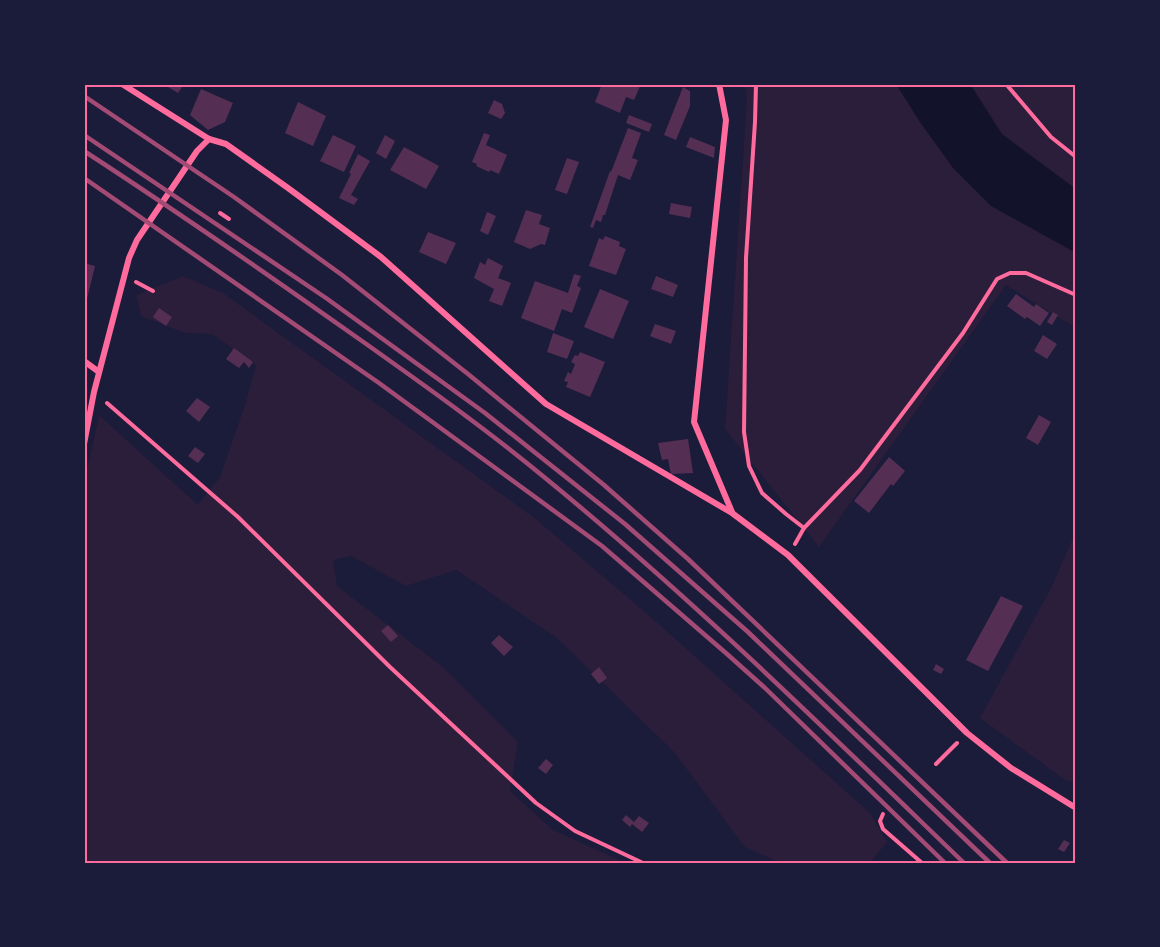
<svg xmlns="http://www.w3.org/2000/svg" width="1160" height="947" font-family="Roboto,sans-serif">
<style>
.green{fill:#2a1e3b}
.water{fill:#12122b}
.building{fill:#542f53}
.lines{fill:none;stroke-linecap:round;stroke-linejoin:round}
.path{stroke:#ff6b9d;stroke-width:4}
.minor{stroke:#ff6b9d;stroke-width:6}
.rail{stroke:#a44b75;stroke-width:4.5}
.neatline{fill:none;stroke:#ff6b9d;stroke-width:2}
</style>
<rect width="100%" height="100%" fill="#1b1b3a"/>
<g class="green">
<polygon points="745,84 1076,84 1076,328 1006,285 819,547 725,429 747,98"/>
<polygon points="183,276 223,293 536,519 652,618 870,813 887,842 870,863 780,863 745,847 674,752 557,638 456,570 406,586 351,556 333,560 337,586 443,667 518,742 510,791 553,830 626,863 84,863 84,484 99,415 198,505 220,477 245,405 256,365 212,334 185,333 141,316 136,295"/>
<polygon points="1076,531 1076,783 1065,780 980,718 1052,586"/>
</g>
<polygon class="water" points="896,84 970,84 1002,134 1076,189 1076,253 991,206 953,168 920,122"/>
<g class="building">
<polygon points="163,84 184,84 178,93"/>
<polygon points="602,84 641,84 634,100 626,97 620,113 595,102"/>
<polygon points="683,87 690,91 690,106 676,140 664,135"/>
<polygon points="201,89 233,103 225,122 208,130 190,115"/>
<polygon points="494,100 502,104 505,113 501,119 488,113"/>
<polygon points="298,102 326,116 313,146 285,133"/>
<polygon points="629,115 652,124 649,132 626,123"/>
<polygon points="628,128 641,133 632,158 638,160 630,180 618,175 605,215 603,215 601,222 596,220 593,228 590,227 610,171 611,172"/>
<polygon points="484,133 490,135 486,145 507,155 499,174 490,170 489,172 476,166 477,164 472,162"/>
<polygon points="333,135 356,146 344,172 320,161"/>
<polygon points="385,135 395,141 386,159 376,153"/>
<polygon points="690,137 715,147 714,158 686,147"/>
<polygon points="404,147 439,166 426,189 390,170"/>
<polygon points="358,154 370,161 351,195 358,199 354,205 339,198 351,174 349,173"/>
<polygon points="567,158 579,162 567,194 555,190"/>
<polygon points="671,203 692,207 690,218 669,214"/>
<polygon points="526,210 542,215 539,224 550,228 545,245 541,244 530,249 514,242"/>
<polygon points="487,212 496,216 488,235 480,231"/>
<polygon points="428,232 456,243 446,264 419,252"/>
<polygon points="605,236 620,242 619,246 626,249 616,275 589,266 599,238 603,240"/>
<polygon points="488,258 503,266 498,278 511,283 502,306 489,301 494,289 474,278 480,262 485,265"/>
<polygon points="84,263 95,266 87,299 84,298"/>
<polygon points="574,274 581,276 577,286 581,288 572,313 562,309 554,331 521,318 535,281 568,293"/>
<polygon points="656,276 678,285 673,297 651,289"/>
<polygon points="600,289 629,301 613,339 584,327"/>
<polygon points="1016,294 1034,307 1036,304 1049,313 1040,326 1027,317 1025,319 1007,306"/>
<polygon points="159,308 172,317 166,326 153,317"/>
<polygon points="1053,312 1058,315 1052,325 1047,322"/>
<polygon points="655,324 676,331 671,344 650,336"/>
<polygon points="553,333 574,341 567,359 547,352"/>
<polygon points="1043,335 1057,344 1047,359 1034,351"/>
<polygon points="234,348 253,362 249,368 244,362 239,368 226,359"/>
<polygon points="580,352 605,362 590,397 566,387 568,382 564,381 568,372 571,374 575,364 571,362 575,355 578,356"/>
<polygon points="197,398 210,407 199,422 186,411"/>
<polygon points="1039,415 1051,422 1038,445 1026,438"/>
<polygon points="688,439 693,473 671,474 668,459 662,460 658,443"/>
<polygon points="195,447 205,454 198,463 188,456"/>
<polygon points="889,457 905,471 893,486 891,484 869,513 854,501"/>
<polygon points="1001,596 1023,606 988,671 966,660"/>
<polygon points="388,625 398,636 391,642 381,631"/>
<polygon points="499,635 513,647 504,656 491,643"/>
<polygon points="936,664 944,669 941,674 933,670"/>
<polygon points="599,667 607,678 599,684 591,674"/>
<polygon points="546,759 553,765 546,774 538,768"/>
<polygon points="626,815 634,822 639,816 649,823 642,832 632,824 630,827 622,820"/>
<polygon points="1064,840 1070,843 1064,852 1058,849"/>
</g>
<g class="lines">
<g class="path">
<polyline points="756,84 755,122 746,258 744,432 749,466 762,493 786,514 804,528"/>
<polyline points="1006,84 1051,137 1076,157"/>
<polyline points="220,213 229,219"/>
<polyline points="136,282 153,291"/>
<polyline points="107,403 238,517 390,667 536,803 575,831 643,863"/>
<polyline points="795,544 804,528 860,470 963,333 997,279 1010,273 1026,273 1076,295"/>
<polyline points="936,764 957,743"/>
<polyline points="883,814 880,821 883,829 922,863"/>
</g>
<g class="minor">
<polyline points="122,84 209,139 226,144 288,188 381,257 546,404 732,513 788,555 967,733 1011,768 1076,808"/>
<polyline points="719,84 726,120 694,422 732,512"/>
<polyline points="84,361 99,372"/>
<polyline points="84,444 94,392 129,258 137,240 197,151 209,139"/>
</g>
<g class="rail">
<polyline points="84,96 234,197 342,275 468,374 604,485 688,559 1007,863"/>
<polyline points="84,135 326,298 485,413 625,524 748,632 990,863"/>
<path d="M84,151C178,212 270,276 362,341C424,385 486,429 544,477C692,598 827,731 964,863"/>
<polyline points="84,178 379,383 602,546 727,654 765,688 945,863"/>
</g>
</g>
<rect width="1160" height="947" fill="none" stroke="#1b1b3a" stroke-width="171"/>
<rect x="86" y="86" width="988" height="776" class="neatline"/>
</svg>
